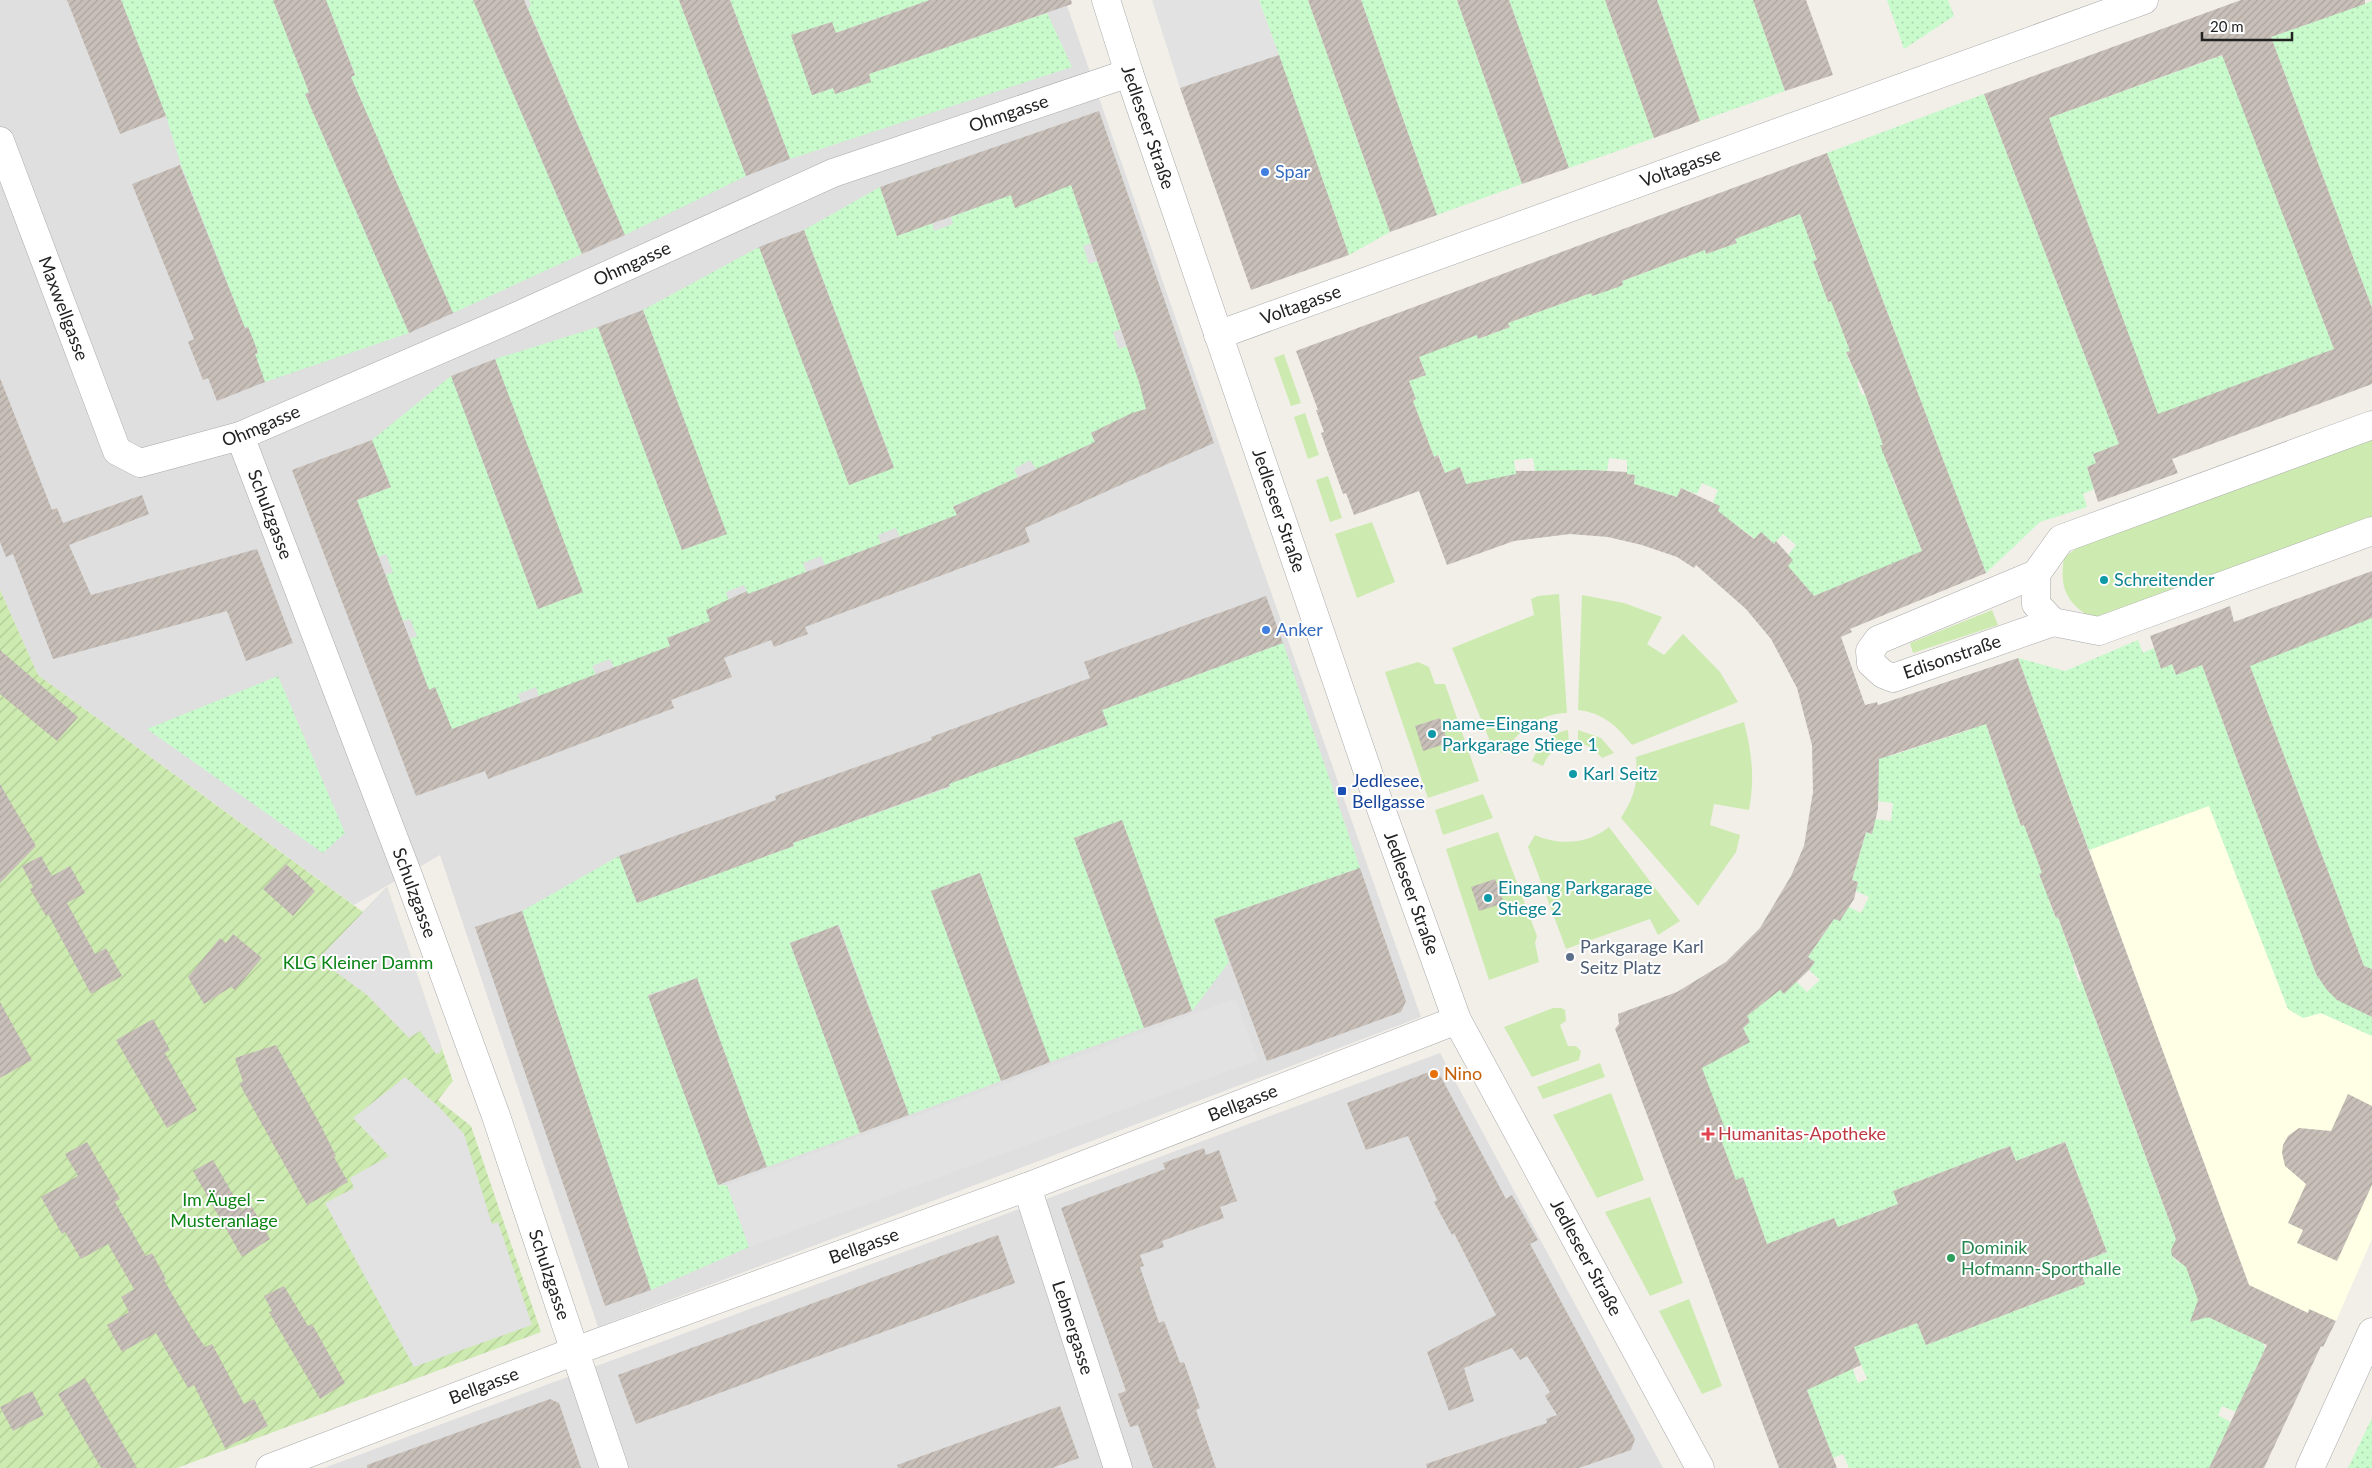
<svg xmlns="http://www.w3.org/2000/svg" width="2372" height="1468" font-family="Lato,sans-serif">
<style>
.residential{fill:#e0dfdf}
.education{fill:#ffffe5}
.grass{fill:#cdebb0}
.park{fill:url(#park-dots);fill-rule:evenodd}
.garden{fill:url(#garden-furrows)}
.parking{fill:#e2e2e2}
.building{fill:url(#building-hatch);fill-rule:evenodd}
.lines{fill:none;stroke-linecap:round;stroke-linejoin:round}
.minor-casing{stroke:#a9a9a9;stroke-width:29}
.tertiary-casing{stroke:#a9a9a9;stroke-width:29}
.minor{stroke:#fff;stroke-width:28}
.tertiary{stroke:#fff;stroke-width:28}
.shop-dot{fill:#3f7fe0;stroke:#fff;stroke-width:2}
.culture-dot{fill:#0f9aa8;stroke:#fff;stroke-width:2}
.transit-dot{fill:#1a4fb4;stroke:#fff;stroke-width:2}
.service-dot{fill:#5c6f8a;stroke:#fff;stroke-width:2}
.food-dot{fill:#e8710a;stroke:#fff;stroke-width:2}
.health-dot{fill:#e0444e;stroke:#fff;stroke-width:2}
.leisure-dot{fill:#2e9e5b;stroke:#fff;stroke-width:2}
.labels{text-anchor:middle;stroke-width:4;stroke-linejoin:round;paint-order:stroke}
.street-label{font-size:18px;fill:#222;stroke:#fff}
.shop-label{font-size:18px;fill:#366cbe;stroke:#fff;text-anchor:start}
.culture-label{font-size:18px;fill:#0d838f;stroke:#fff;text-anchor:start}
.transit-label{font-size:18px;fill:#164399;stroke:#fff;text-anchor:start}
.service-label{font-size:18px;fill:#4e5e75;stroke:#fff;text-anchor:start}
.park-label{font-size:18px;fill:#0c8416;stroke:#fff}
.food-label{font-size:18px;fill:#c56008;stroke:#fff;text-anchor:start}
.health-label{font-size:18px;fill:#be3a42;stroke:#fff;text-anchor:start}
.leisure-label{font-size:18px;fill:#27864d;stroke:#fff;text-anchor:start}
</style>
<defs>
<pattern id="park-dots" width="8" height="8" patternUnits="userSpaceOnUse" patternTransform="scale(1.25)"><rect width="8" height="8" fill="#c8facc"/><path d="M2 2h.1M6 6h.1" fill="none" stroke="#acd6af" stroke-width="1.8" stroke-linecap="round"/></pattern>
<pattern id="garden-furrows" width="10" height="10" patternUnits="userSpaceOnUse" patternTransform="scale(1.25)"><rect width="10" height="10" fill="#cdebb0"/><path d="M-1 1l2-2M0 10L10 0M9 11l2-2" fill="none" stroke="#b0c997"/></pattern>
<pattern id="building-hatch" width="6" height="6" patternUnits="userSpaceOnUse" patternTransform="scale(1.25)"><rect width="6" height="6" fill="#c7bfb8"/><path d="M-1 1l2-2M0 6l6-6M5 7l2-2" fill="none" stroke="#aba49e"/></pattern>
</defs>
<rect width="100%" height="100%" fill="#f2efe9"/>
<g class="residential">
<polygon points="0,0 1065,0 1254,544 1421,1017 598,1327 440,855 354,905 38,675 0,590"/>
<polygon points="1440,1053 1663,1468 324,1468 610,1361"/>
</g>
<polygon class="education" points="2209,805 2288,1009 2303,1018 2321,1013 2372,1036 2372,1239 2336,1321 2309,1310 2308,1313 2249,1285 2089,850"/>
<g class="grass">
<polygon points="1284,354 1301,403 1291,406 1274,358"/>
<polygon points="1305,413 1319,455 1308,459 1294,417"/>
<path d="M2372,435V518L2093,619C2067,603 2059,589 2064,558L2081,544Z"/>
<polygon points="1328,476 1342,518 1330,522 1316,480"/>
<polygon points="1372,522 1395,582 1357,598 1335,534"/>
<path d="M1559,594L1567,713C1547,713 1529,723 1515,738C1511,743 1508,749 1503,753L1494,751L1452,648L1534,615L1531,599L1538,596Z"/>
<path d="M1582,595L1624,603L1662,617L1647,644L1664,655L1683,634L1720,672L1738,702L1632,745C1617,726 1603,713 1578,710Z"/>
<polygon points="1992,610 1998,625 1913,653 1910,643"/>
<polygon points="1418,662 1429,667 1435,684 1445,684 1479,781 1428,798 1385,672"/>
<path d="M1744,722C1752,753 1755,779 1749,810L1714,804L1710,825L1740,835L1736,852L1698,906L1621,818C1635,795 1638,784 1636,757Z"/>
<path d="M1568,730L1569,743C1557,747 1548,753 1543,766L1532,761C1538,745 1551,733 1568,730Z"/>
<polygon points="1578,730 1601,738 1614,753 1602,758 1593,748 1578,742"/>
<polygon points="1483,794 1493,818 1443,835 1435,810"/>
<path d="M1609,827L1680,921L1658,935L1650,919L1566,949L1528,847L1535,835C1559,846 1589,844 1609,827Z"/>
<polygon points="1498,832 1537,936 1535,943 1539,962 1489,980 1446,849"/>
<polygon points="1553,1008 1561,1008 1565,1010 1566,1021 1560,1025 1568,1046 1576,1046 1581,1051 1579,1060 1532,1077 1504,1027"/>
<polygon points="1600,1063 1605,1077 1543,1099 1537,1087"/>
<polygon points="1611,1093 1644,1180 1597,1198 1553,1115"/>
<polygon points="1650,1197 1683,1283 1650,1296 1605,1212"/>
<polygon points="1689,1299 1722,1386 1702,1394 1659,1311"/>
</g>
<g class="park">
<polygon points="121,0 273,0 309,92 305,94 409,333 265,382 255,354 258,353 248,327 245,328 181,165 166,116"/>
<polygon points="326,0 478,0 483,24 582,254 453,313 351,77 355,74"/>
<polygon points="529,0 679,0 746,176 625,235 528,8 531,6"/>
<polygon points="730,0 930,0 835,33 832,22 792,35 813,95 833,88 835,94 871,82 869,74 1047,13 1072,67 790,159"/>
<polygon points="1259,0 1308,0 1390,232 1349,255"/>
<polygon points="1361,0 1457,0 1522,184 1437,215"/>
<polygon points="1509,0 1605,0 1654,138 1569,168"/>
<polygon points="1657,0 1753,0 1785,91 1700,121"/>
<polygon points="1887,0 1948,0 1954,16 1904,49"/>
<polygon points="2372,1 2372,308 2271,37"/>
<polygon points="2223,55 2334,349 2158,415 2049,118"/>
<polygon points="1984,94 2119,444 2093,454 2096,463 2087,467 2094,489 2083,494 2087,507 2040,522 1986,573 1827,153"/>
<polygon points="1071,185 1091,243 1083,246 1089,264 1097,261 1121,329 1113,332 1119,349 1127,346 1148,408 1144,409 1146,415 1108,425 1091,433 1095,442 1036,469 1030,460 1014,469 1018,477 994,488 996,500 971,499 953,506 957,515 900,537 896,528 878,535 881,544 825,565 821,556 803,563 806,572 748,594 744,585 726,592 729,601 706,610 714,630 685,631 667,638 671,646 614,668 610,659 592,666 596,675 539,696 536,687 518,694 521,703 445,732 435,687 429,690 410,639 417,636 410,619 403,621 386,575 393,572 386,554 378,557 357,500 391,487 372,440 451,376 538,609 582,592 495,359 598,327 682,550 726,534 643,310 759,247 849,484 894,467 804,230 880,187 897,236 932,223 934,231 953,224 951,217 1011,195 1014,204"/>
<polygon points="1798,208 1817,260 1813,261 1828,302 1831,301 1850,351 1846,353 1852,367 1861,363 1867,378 1857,382 1862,395 1865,394 1883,445 1881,445 1901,472 1891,476 1897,489 1899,489 1922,552 1814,596 1787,566 1788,555 1796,545 1783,534 1774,544 1761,532 1755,539 1732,522 1716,514 1719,506 1713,502 1718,490 1702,483 1697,494 1681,488 1677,497 1634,484 1635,475 1627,474 1627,460 1609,458 1607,471 1590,470 1590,477 1535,471 1533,458 1514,460 1516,474 1470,494 1460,467 1445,473 1439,455 1434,457 1413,401 1416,399 1409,381 1426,375 1415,345 1477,335 1478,339 1510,327 1508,323 1591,293 1592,296 1623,285 1622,281 1705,250 1706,254 1737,243 1735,239 1776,223"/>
<polygon points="2372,618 2372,969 2364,966 2250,666 2254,659"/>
<path d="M2138,640L2143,653L2154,648L2161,668L2172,664L2176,675L2202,665L2316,974C2332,999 2346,1004 2372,1017V1036L2321,1013L2303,1018L2288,1009L2209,806L2089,850L2018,658L2065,671Z"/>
<polygon points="1283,643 1360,868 1214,919 1229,962 1192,1011 1122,821 1074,838 1144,1028 1050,1062 980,873 931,891 1001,1081 909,1115 839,925 790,943 860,1133 767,1167 697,978 648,995 718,1185 727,1185 749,1247 651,1290 522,911 619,856 637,903 794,846 793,843 950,787 949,783 1107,726 1102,710"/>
<polygon points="278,676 345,833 323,853 147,729"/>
<path d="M1982,713L2021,826L2024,825L2042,873L2039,875L2045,890L2059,897L2049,902L2056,918L2058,917L2075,965L2073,966L2079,982L2088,978L2086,994L2177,1242L2172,1248V1256L2179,1263H2185L2199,1302L2196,1311L2263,1343L2265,1349L2236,1412L2222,1406L2218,1415L2231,1422L2209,1468H1849L1843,1454L1833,1458L1807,1390L1812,1387L1780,1280L1743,1178L1736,1180L1720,1137L1726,1134L1686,1046L1734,1051L1749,1042L1743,1028L1750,1022L1747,1016L1779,989L1797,982L1807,992L1820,980L1808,969L1814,962L1808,957L1834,919L1849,907L1861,913L1869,897L1856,891L1858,882L1852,880L1866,832L1872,834L1875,819L1891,821L1893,803L1878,801V790L1872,789L1871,749L1886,745L1890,756L1969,730ZM2065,1142L2107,1252L2078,1263L2085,1284L1926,1345L1917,1323L1854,1347L1867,1379L1858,1383L1800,1231L1834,1218L1838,1227L1898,1204L1893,1191L2010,1146L2016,1161Z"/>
<polygon points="2372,1418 2372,1468 2348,1468"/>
</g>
<polygon class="garden" points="0,590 38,675 363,912 387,887 453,1081 438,1100 471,1126 541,1332 177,1468 0,1468"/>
<g class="parking">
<polygon points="1152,0 1259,0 1279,55 1180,88"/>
<polygon points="387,887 442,1047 440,1053 436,1054 420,1031 409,1038 367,995 318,959"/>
<polygon points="1235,999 1258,1060 749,1247 727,1185"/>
<polygon points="405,1077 439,1107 464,1134 492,1224 498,1222 532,1325 414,1367 325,1203 354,1188 350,1178 389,1156 353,1118"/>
</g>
<g class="building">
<polygon points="67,0 121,0 166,116 120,134"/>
<polygon points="273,0 326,0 355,75 351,77 453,313 409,333 305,94 309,92"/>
<polygon points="473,0 524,0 625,235 582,254"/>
<polygon points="679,0 730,0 790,159 746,176"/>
<polygon points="930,0 1071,0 1072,4 869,74 871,82 835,94 833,88 812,95 791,35 832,22 836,33"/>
<polygon points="1308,0 1361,0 1437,215 1390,232"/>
<polygon points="1457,0 1509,0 1569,168 1522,184"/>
<polygon points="1605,0 1657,0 1700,121 1654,138"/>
<polygon points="1753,0 1806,0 1833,75 1785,91"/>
<path d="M2241,0H2365V4L2271,37L2372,308V384L2172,459L2178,473L2098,502L2087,467L2096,463L2093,454L2119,444L1984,94ZM2222,55L2334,349L2158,414L2049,118Z"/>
<polygon points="1279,55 1349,255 1251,290 1180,88"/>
<polygon points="1099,111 1214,443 1025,528 1030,542 805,627 808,634 774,647 771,640 724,658 732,677 671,700 674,708 488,779 485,771 416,796 292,470 372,440 391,487 357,500 429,690 435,687 452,729 670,646 667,638 710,621 706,610 747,591 748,594 957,515 953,507 1095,442 1091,433 1132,413 1146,409 1139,382 1071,185 1015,208 1011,195 897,236 880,187"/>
<path d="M1827,153L1986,573L1850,629L1852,632L1841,637L1865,705L1877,702L1878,705L2018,658L2249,1285L2308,1313L2309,1309L2336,1321L2323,1347L2321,1346L2264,1468H2209L2267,1345L2208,1317L2190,1322L2198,1300L2186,1267L2172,1256L2171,1250L2176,1239L2058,917L2056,918L2039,874L2042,873L2024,825L2021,826L1986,724L1879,759L1878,809L1872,834L1866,832L1852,880L1858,882L1854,899L1840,921L1834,919L1808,957L1815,962L1809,970L1784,994L1780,990L1747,1016L1750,1022L1743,1028L1750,1042L1702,1068L1727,1134L1720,1137L1736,1180L1743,1177L1767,1244L1834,1218L1838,1227L1898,1204L1893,1191L2010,1146L2016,1161L2065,1142L2107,1252L2078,1263L2085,1284L1926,1345L1917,1323L1854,1347L1861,1365L1807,1390L1837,1468H1779L1615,1029L1619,1024L1618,1014L1677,992L1726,962L1760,928L1791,876L1804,846L1813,792L1812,745L1797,688L1771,639L1746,609L1696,565L1694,568L1677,557L1642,545L1608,537L1570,534L1514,541L1447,565L1419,491L1354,515L1346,493L1343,494L1321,433L1324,432L1316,410H1318L1296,351ZM1800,214L1817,260L1813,261L1828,302L1831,301L1850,351L1846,352L1865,394L1883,445H1880L1922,551L1814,596L1788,566L1793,560L1776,541L1774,544L1761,532L1754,539L1718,511L1720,506L1681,488L1677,497L1634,484L1635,475L1627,474V472L1590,470L1516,471V474L1466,484L1460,467L1445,473L1438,455L1434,457L1413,401L1416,399L1409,381L1426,375L1419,357L1477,335L1478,339L1510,327L1508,323L1591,293L1592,296L1607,291L1623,285L1622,281L1705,250L1706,254L1737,243L1735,239Z"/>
<polygon points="180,165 245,328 248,327 253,339 258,353 255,354 265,382 217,401 208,378 203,380 188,342 194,339 132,184"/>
<polygon points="804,230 894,468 849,485 759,247"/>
<polygon points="643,310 727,534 682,550 598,327"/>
<polygon points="495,359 583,592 538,609 451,376"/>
<polygon points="0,378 52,510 57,508 63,523 142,495 149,514 69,545 91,595 257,549 293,643 246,661 227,611 53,659 13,554 6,557 0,542"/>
<polygon points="2372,571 2372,618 2250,666 2364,966 2372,969 2372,1017 2337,1000 2327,990 2316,974 2202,665 2176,675 2172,664 2161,669 2150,636 2230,606 2234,622"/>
<polygon points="1266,596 1283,643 1102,710 1108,725 949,784 950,786 793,843 794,846 637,903 619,856 776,800 775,796 932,740 931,737 1090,678 1084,662"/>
<polygon points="0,650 78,717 57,741 0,694"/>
<polygon points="1440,718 1448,743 1423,751 1415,726"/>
<polygon points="0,784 36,846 0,883"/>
<polygon points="1122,820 1192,1011 1144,1028 1074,838"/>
<polygon points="41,856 52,876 70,866 85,893 67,903 95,954 106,948 122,976 91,994 48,914 46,916 30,889 33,887 22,866"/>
<polygon points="286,864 315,891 293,916 263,889"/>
<polygon points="1360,868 1406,1001 1401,1012 1267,1061 1214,919"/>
<polygon points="980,873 1050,1062 1001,1081 931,891"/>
<polygon points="1495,879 1504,903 1479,911 1471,887"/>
<polygon points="522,911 651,1290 605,1306 475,927"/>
<polygon points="838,925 909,1115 860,1133 790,943"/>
<polygon points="233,934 262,958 235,990 231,987 204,1004 188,977 220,938 226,943"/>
<polygon points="697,978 767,1167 718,1185 648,996"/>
<polygon points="0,1002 32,1060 0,1078"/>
<polygon points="153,1019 170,1050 165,1053 197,1110 167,1128 116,1040"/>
<polygon points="276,1045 321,1126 336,1156 334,1157 348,1182 307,1205 239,1083 243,1082 235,1058"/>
<polygon points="1429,1072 1440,1075 1506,1199 1512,1195 1538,1240 1530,1244 1635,1439 1631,1450 1579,1468 1427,1468 1426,1464 1547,1423 1546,1419 1557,1415 1545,1396 1550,1392 1527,1356 1520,1360 1512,1348 1464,1368 1474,1401 1449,1411 1427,1352 1496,1315 1454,1233 1452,1235 1434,1202 1437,1200 1408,1136 1366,1150 1347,1103"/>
<polygon points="2348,1094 2372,1106 2372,1185 2337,1261 2297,1243 2303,1230 2288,1223 2306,1184 2285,1166 2282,1153 2283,1145 2288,1136 2299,1128 2331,1131"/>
<polygon points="87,1142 120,1199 115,1202 146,1256 152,1253 166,1279 164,1280 192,1328 205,1347 212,1344 244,1404 254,1399 268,1426 225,1448 194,1385 188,1388 156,1333 122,1352 107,1325 129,1312 121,1297 134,1289 108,1244 81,1259 65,1232 62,1234 41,1197 78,1176 65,1154"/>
<polygon points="1204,1148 1206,1155 1219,1150 1237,1201 1220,1207 1224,1218 1162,1241 1164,1247 1140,1255 1144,1266 1140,1267 1159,1323 1164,1321 1180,1363 1184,1362 1200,1408 1196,1410 1216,1468 1153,1468 1138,1425 1130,1427 1118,1394 1126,1391 1061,1208 1165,1169 1163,1163"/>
<polygon points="213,1160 242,1210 251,1205 270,1239 242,1257 193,1171"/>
<polygon points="998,1235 1015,1283 636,1424 618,1375"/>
<polygon points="284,1286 308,1326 312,1324 345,1383 320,1399 269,1312 272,1311 264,1296"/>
<polygon points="85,1378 137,1468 101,1468 58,1394"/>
<polygon points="32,1391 44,1415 13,1431 0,1407"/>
<polygon points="550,1399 559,1403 581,1468 367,1468 367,1465"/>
<polygon points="1060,1406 1079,1458 1052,1468 898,1468 897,1465"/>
</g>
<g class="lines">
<g class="minor-casing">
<g id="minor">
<path id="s1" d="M0,141L117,451L140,463L240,436L515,317L833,173L1129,73"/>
<path id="s2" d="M1218,335L2144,0"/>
<path id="s3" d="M240,436L409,878L496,1116L614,1468"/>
<polyline points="2036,574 2036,604 2053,622 2099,631 2372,531"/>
<polyline points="2053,622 1893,678 1883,674 1871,663 1870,651 1878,640 2036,574 2061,539 2372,425"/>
<path id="s4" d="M1027,1187L1118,1468"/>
<path id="s5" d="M270,1468L575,1351L1027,1187L1457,1020"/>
<polyline points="2310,1468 2372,1332"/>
</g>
</g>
<g class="tertiary-casing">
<g id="tertiary">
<path id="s6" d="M1106,0L1129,73L1371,781L1457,1020L1700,1468"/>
</g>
</g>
<use href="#minor" class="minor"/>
<use href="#tertiary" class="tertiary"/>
</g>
<g class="shop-dot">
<circle cx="1265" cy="172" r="5"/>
<circle cx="1266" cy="630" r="5"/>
</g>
<g class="culture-dot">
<circle cx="2104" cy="580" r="5"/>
<circle cx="1432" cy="734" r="5"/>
<circle cx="1573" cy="774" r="5"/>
<circle cx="1488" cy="898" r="5"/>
</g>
<rect class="transit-dot" x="1337" y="786" width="10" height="10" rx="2.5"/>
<circle class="service-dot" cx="1570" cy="957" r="5"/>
<circle class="food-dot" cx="1434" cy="1074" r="5"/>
<path class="health-dot" d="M1705.5 1126.5h5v5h5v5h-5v5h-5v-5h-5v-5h5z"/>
<circle class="leisure-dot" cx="1951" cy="1258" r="5"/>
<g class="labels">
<g class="street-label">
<text dy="6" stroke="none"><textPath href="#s1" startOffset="1295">Ohmgasse</textPath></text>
<text dy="6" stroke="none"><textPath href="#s6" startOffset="134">Jedleseer Straße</textPath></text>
<text dy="6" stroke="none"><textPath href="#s2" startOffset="492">Voltagasse</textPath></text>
<text dy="6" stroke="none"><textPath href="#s1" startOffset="889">Ohmgasse</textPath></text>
<text dy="6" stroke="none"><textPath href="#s2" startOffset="88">Voltagasse</textPath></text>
<text dy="6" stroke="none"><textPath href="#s1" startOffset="179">Maxwellgasse</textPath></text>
<text dy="6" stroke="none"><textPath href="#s1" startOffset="484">Ohmgasse</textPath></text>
<text dy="6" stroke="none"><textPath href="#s6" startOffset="539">Jedleseer Straße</textPath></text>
<text dy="6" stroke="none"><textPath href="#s3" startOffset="84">Schulzgasse</textPath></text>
<text transform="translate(1952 657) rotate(-19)" y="6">Edisonstraße</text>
<text dy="6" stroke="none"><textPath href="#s3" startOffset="489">Schulzgasse</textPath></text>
<text dy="6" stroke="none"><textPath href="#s6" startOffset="944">Jedleseer Straße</textPath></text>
<text dy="6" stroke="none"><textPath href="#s5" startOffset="1039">Bellgasse</textPath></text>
<text dy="6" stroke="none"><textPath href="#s5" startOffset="634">Bellgasse</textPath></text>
<text dy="6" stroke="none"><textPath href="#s6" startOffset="1349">Jedleseer Straße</textPath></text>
<text dy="6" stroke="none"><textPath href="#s3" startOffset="894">Schulzgasse</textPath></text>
<text dy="6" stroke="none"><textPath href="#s4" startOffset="148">Lebnergasse</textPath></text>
<text dy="6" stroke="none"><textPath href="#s5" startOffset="229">Bellgasse</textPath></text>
</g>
<g class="shop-label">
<text x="1275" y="178">Spar</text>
<text x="1276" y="636">Anker</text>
</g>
<g class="culture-label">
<text x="2114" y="586">Schreitender</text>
<text x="1442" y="730">name=Eingang<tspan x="1442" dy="21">Parkgarage Stiege 1</tspan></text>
<text x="1583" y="780">Karl Seitz</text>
<text x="1498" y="894">Eingang Parkgarage<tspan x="1498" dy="21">Stiege 2</tspan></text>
</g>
<g class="transit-label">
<text x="1352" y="787">Jedlesee,<tspan x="1352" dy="21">Bellgasse</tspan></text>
</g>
<g class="service-label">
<text x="1580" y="953">Parkgarage Karl<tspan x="1580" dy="21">Seitz Platz</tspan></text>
</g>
<g class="park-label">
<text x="358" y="969">KLG Kleiner Damm</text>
<text x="224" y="1206">Im Äugel –<tspan x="224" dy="21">Musteranlage</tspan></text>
</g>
<g class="food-label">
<text x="1444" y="1080">Nino</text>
</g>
<g class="health-label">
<text x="1718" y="1140">Humanitas-Apotheke</text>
</g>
<g class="leisure-label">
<text x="1961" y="1254">Dominik<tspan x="1961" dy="21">Hofmann-Sporthalle</tspan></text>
</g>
</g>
<path d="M2202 32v8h90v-8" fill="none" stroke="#222222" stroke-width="2.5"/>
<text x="2210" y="32" font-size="15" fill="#222222" stroke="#ffffff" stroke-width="4" paint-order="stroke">20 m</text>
</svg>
